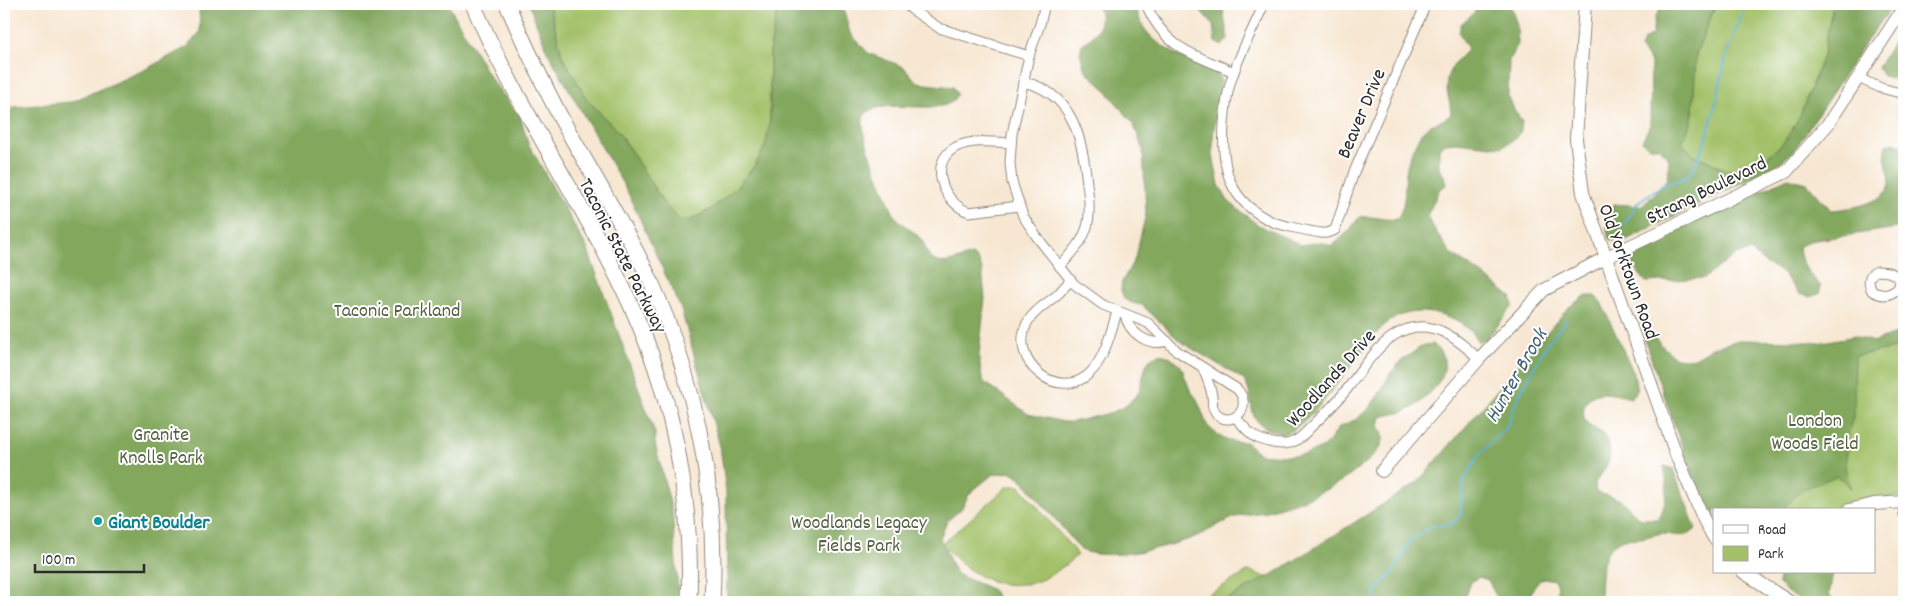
<svg xmlns="http://www.w3.org/2000/svg" width="1908" height="606" font-family="Dekko,sans-serif">
<style>
.green{fill:#a3c169;stroke:#67764a}
.forest{fill:#82a75d;stroke:#566944}
.lines{fill:none;stroke-linecap:round;stroke-linejoin:round}
.stream{stroke:#5eb3da;stroke-width:2}
.street-casing{stroke:#91897e;stroke-width:11}
.secondary-casing{stroke:#91897e;stroke-width:14}
.highway-casing{stroke:#91897e;stroke-width:17}
.street{stroke:#fff;stroke-width:9}
.secondary{stroke:#fff;stroke-width:12}
.highway{stroke:#fff;stroke-width:15}
.culture-dot{fill:#0f9aa8;stroke:#fff;stroke-width:2}
.labels{text-anchor:middle;stroke-width:4;stroke-linejoin:round;paint-order:stroke}
.street-label{font-size:20px;fill:#2b2b2b;stroke:#fff}
.park-label{font-size:20px;fill:#556041;stroke:#fff}
.culture-label{font-size:20px;font-weight:bold;fill:#0d838f;stroke:#fff;text-anchor:start}
.water-label{font-size:21px;font-style:italic;fill:#3f6171;stroke:#fff}
</style>
<rect width="100%" height="100%" fill="#fff"/>
<filter id="ink" filterUnits="userSpaceOnUse"><feTurbulence type="fractalNoise" baseFrequency=".02" numOctaves="2"/><feDisplacementMap in="SourceGraphic" scale="10" xChannelSelector="R" yChannelSelector="G"/><feConvolveMatrix kernelMatrix="1 2 1 2 8 2 1 2 1" color-interpolation-filters="sRGB"/></filter>
<filter id="wash" filterUnits="userSpaceOnUse"><feTurbulence type="fractalNoise" baseFrequency=".0096" numOctaves="4" result="noise"/><feDisplacementMap in="SourceGraphic" scale="20" xChannelSelector="R" yChannelSelector="G"/><feGaussianBlur stdDeviation="1.12" result="paint"/><feColorMatrix in="noise" values="0 0 0 0 0 0 0 0 0 0 0 0 0 0 0 0 0 1.4 0 .05"/><feComposite in="paint" operator="in"/></filter>
<g filter="url(#wash)">
<rect width="100%" height="100%" fill="#f7e7d2"/>
<g class="green">
<polygon points="549,4 779,4 770,48 770,120 766,144 756,164 735,189 710,210 688,221 679,219 665,205 620,134 586,98 562,55"/>
<polygon points="1716,4 1833,4 1823,56 1799,118 1784,142 1763,161 1736,170 1727,170 1693,154 1682,143 1691,122 1693,113 1696,54"/>
<polygon points="1904,339 1904,496 1852,502 1833,510 1714,510 1714,520 1688,463 1711,393"/>
<path d="M1008,486H1020L1078,555C1065,565 1052,576 1036,582C1031,584 1026,584 1021,584C988,588 962,567 942,544Z"/>
<polygon points="1249,571 1336,602 1195,602"/>
</g>
<g class="forest">
<polygon points="199,4 448,4 490,78 520,116 528,143 587,248 655,433 655,444 672,511 678,588 677,602 4,602 4,108 71,102 144,70 187,47 200,32"/>
<path d="M529,4H549L562,55L586,98L620,134L665,205L679,219L688,221L710,210L735,189L756,164L766,144L770,120V48L779,4H842L850,33L868,53L904,67L916,81L925,84L953,87L957,94C955,98 953,101 950,103C932,114 875,97 864,116C856,129 888,199 894,215C902,225 913,230 921,239C925,244 926,252 930,257C940,269 960,258 972,255L979,261L982,270L985,298L979,355L981,374L984,382L1028,414L1064,422H1073L1110,413L1126,406L1139,392L1146,365L1151,358L1159,354L1168,356L1181,366L1190,390L1197,399L1207,425L1213,431L1228,441L1246,442L1260,454L1286,456L1305,455L1322,448L1329,442L1339,427L1357,419L1370,407L1381,391L1390,374L1402,360L1424,345L1433,344C1453,361 1444,378 1429,394C1424,398 1420,404 1414,407C1404,413 1392,414 1381,417L1379,426C1388,440 1381,448 1371,458C1341,487 1303,502 1263,512C1254,514 1243,514 1233,518C1219,523 1207,533 1192,538C1165,548 1107,562 1081,550L1022,480L1011,472L992,475L970,493L961,509L947,521L940,538L956,574L991,589L997,595L992,602H727L726,492L720,446L681,309L628,193L547,51Z"/>
<path d="M1096,4H1135C1137,13 1141,25 1147,32C1164,53 1194,62 1218,73L1221,82L1213,136V155L1219,185L1228,201L1258,225L1301,245L1320,242L1332,246L1349,231L1359,217C1372,215 1383,221 1397,219C1408,203 1403,185 1407,167C1409,156 1415,144 1420,135C1427,122 1442,124 1451,114C1451,105 1448,98 1447,90C1444,72 1457,60 1468,49L1459,33L1461,24L1475,12L1476,4H1510L1517,25L1518,44L1509,60L1508,96L1511,105L1522,121L1521,130L1517,138L1501,147L1455,142L1446,143L1439,148V168L1444,176L1446,185L1439,190L1428,214L1430,223L1451,254L1482,274L1511,297L1513,306L1486,340L1478,342C1470,327 1458,321 1443,316C1425,309 1403,311 1388,322C1365,338 1306,443 1278,433C1240,420 1259,403 1243,379L1181,342L1142,305L1132,303L1124,299L1121,290L1122,282L1135,258L1146,214L1143,149L1133,123L1104,88L1085,70L1080,53L1082,44C1098,36 1106,20 1096,4Z"/>
<polygon points="1195,4 1222,4 1228,39 1222,46 1215,42 1213,25"/>
<path d="M1664,4H1716L1696,54L1693,113L1691,122L1682,143L1693,154L1727,170H1736L1763,161L1784,142L1799,118L1823,56L1833,4H1894L1868,39L1793,152L1776,166L1626,240L1617,242L1609,239C1604,225 1608,216 1614,204L1640,206L1648,201L1667,179L1669,161L1665,153L1658,147H1649L1642,141L1650,125L1651,62L1640,48L1644,40L1652,35L1655,17Z"/>
<polygon points="1904,24 1904,81 1901,81 1883,76 1878,68"/>
<path d="M1894,142L1903,146L1904,151V227L1809,241L1799,247C1800,264 1809,274 1821,286L1819,294L1809,297L1799,294L1782,272L1765,263L1751,251C1730,253 1720,269 1704,278L1646,282L1632,265L1634,256L1640,248L1788,178L1807,183L1831,210C1848,209 1893,203 1890,179C1888,166 1883,157 1886,145Z"/>
<path d="M1585,296H1595L1601,302L1634,374L1637,392L1631,398C1618,395 1600,389 1589,398C1582,406 1581,419 1590,426C1591,427 1596,428 1597,429C1604,433 1610,445 1610,452C1611,463 1600,475 1595,483L1596,492L1621,500L1640,519H1658C1668,503 1668,484 1664,466L1673,469L1696,529C1685,539 1677,535 1664,534C1656,533 1648,537 1641,538C1636,539 1630,538 1625,539C1598,545 1601,581 1600,602H1556L1558,587L1554,580L1544,578C1533,584 1531,590 1530,602H1499L1488,580L1479,577L1471,582L1464,602H1222L1278,571L1418,482L1568,308Z"/>
<polygon points="1904,331 1904,346 1855,356 1854,413 1849,432 1846,461 1846,471 1851,489 1846,482 1836,476 1802,490 1782,510 1714,510 1714,522 1685,455 1643,335 1650,332 1662,346 1676,358 1686,359 1695,358 1712,348 1739,340 1798,341 1817,343 1855,336 1873,342"/>
<path d="M1781,572H1833L1829,595L1834,602C1812,602 1791,602 1778,582Z"/>
</g>
<g class="lines">
<g class="stream">
<polyline points="1624,225 1638,202 1661,186 1687,177 1692,171 1705,143 1717,100 1726,56 1746,4"/>
<polyline points="1374,602 1376,590 1394,571 1412,538 1433,526 1450,525 1460,516 1464,480 1480,454 1507,427 1513,408 1528,378 1547,344 1566,320"/>
</g>
</g>
</g>
<g filter="url(#ink)">
<g class="lines">
<g class="street-casing">
<g id="street">
<polyline points="907,4 911,9 939,28 1029,56"/>
<path d="M1045,4L1040,24L1029,56L1012,134L1010,163L1012,182L1023,216L1037,237L1074,284L1103,305L1148,323L1177,351L1237,389C1254,407 1233,428 1217,415C1215,413 1214,410 1213,408C1212,404 1213,400 1212,396C1211,387 1207,378 1203,369"/>
<path d="M1146,4C1165,49 1193,54 1234,72"/>
<path d="M1264,4C1253,30 1238,56 1230,84C1226,97 1225,112 1224,125C1221,169 1229,202 1273,222C1281,225 1312,232 1321,233C1326,234 1331,232 1335,230L1354,172L1426,4"/>
<polyline points="1858,78 1881,88 1904,94"/>
<path d="M1023,82C1073,92 1083,140 1087,184C1089,197 1091,217 1086,230C1081,245 1070,255 1060,267"/>
<path d="M1011,143C994,142 972,139 956,147C927,163 943,203 969,212L1019,206"/>
<path d="M1877,271C1886,271 1894,272 1900,280L1899,287C1891,296 1882,297 1872,291C1868,283 1867,275 1877,271Z"/>
<path d="M1071,280C1066,285 1062,290 1058,294C1048,303 1033,311 1027,323C1008,362 1058,402 1089,374C1105,359 1111,331 1117,312"/>
<path d="M1125,314C1128,333 1149,347 1167,341"/>
<path d="M1235,417C1242,424 1249,434 1257,438C1267,442 1280,446 1290,443C1299,441 1305,433 1311,427C1324,415 1337,402 1348,388C1370,359 1397,311 1443,332C1456,338 1468,349 1479,359"/>
<polyline points="1903,502 1904,515"/>
</g>
</g>
<g class="secondary-casing">
<g id="secondary">
<polyline points="1585,4 1576,139 1583,193 1677,457 1704,520 1714,538"/>
<polyline points="1382,471 1479,359 1544,290 1605,258 1786,172 1828,124 1904,7"/>
<polyline points="1849,510 1874,504 1904,502"/>
<polyline points="1743,572 1790,602"/>
</g>
</g>
<g class="highway-casing">
<g id="highway">
<path d="M473,4C518,111 587,206 634,312C674,402 693,503 689,602"/>
<path d="M507,4C524,43 542,82 562,120C592,174 625,226 651,282C696,382 718,493 712,602"/>
</g>
</g>
<use href="#street" class="street"/>
<use href="#secondary" class="secondary"/>
<use href="#highway" class="highway"/>
</g>
</g>
<circle class="culture-dot" cx="98" cy="521" r="5"/>
<g class="labels">
<g class="street-label">
<text transform="translate(1360 113) rotate(-67)" y="7">Beaver Drive</text>
<text transform="translate(1706 189) rotate(-26)" y="7">Strang Boulevard</text>
<text transform="translate(624 255) rotate(63)" y="7">Taconic State Parkway</text>
<text transform="translate(1630 271) rotate(70)" y="7">Old Yorktown Road</text>
<text transform="translate(1330 377) rotate(-48)" y="7">Woodlands Drive</text>
</g>
<g class="park-label">
<text x="397" y="316">Taconic Parkland</text>
<text x="1815" y="426">London<tspan x="1815" dy="23">Woods Field</tspan></text>
<text x="161" y="440">Granite<tspan x="161" dy="23">Knolls Park</tspan></text>
<text x="859" y="528">Woodlands Legacy<tspan x="859" dy="23">Fields Park</tspan></text>
</g>
<g class="culture-label">
<text x="108" y="528">Giant Boulder</text>
</g>
<g class="water-label">
<text transform="translate(1515 375) rotate(-60)" y="7">Hunter Brook</text>
</g>
</g>
<rect width="1908" height="606" fill="none" stroke="#fff" stroke-width="20"/>
<rect x="1713" y="508" width="162" height="65" fill="#ffffff" stroke="#aaaaaa"/>
<rect x="1723" y="525" width="25" height="8" fill="#ffffff" stroke="#aaaaaa"/>
<text x="1758" y="534" font-size="15" fill="#2b2b2b">Road</text>
<rect x="1723" y="546" width="25" height="15" fill="#a3c169" stroke="#aaaaaa"/>
<text x="1758" y="558" font-size="15" fill="#2b2b2b">Park</text>
<path d="M35 564v8h109v-8" fill="none" stroke="#2b2b2b" stroke-width="2.5"/>
<text x="42" y="564" font-size="15" fill="#2b2b2b" stroke="#ffffff" stroke-width="4" paint-order="stroke">100 m</text>
</svg>
